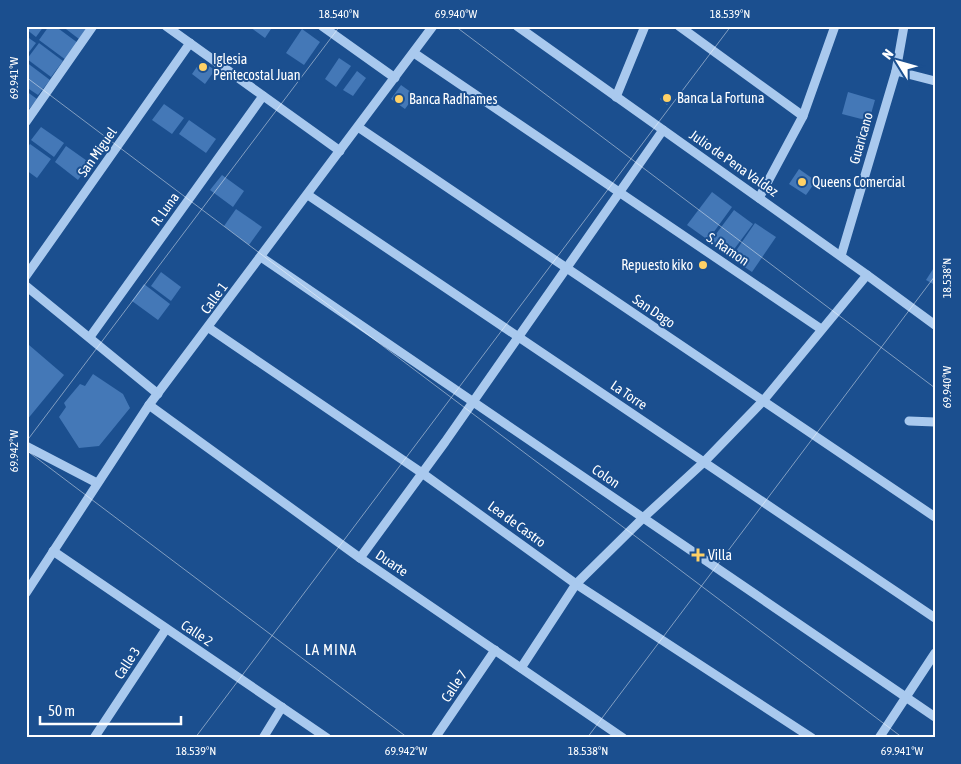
<svg xmlns="http://www.w3.org/2000/svg" width="961" height="764" font-family="'Asap Condensed',sans-serif">
<style>
.building{fill:#4478b7}
.lines{fill:none;stroke-linecap:round;stroke-linejoin:round}
.minor{stroke:#a9c9ee;stroke-width:9}
.ticks{fill:none;stroke:#fff;stroke-width:1;stroke-opacity:0.45}
.poi-dot{fill:#ffd166;stroke:#1b4f8f;stroke-width:2}
.labels{text-anchor:middle;stroke-width:4;stroke-linejoin:round;paint-order:stroke}
.poi-label{font-size:14px;fill:#fff;stroke:#1b4f8f;text-anchor:start}
.street-label{font-size:14px;fill:#fff;stroke:#1b4f8f}
.neighbourhood-label{font-size:15px;letter-spacing:1px;fill:#fff;stroke:#1b4f8f}
.neatline{fill:none;stroke:#fff;stroke-width:2}
.ticks-label{font-size:12px;text-anchor:middle;fill:#fff}
</style>
<rect width="100%" height="100%" fill="#1b4f8f"/>
<g class="building">
<polygon points="26,26 44,26 36,37 26,29"/>
<polygon points="49,26 55,26 78,43 66,60 39,40"/>
<polygon points="62,26 88,26 79,39"/>
<polygon points="251,26 273,26 265,38 250,27"/>
<polygon points="302,29 320,42 304,65 286,53"/>
<polygon points="26,36 36,43 26,56"/>
<polygon points="39,43 63,61 51,77 27,59"/>
<polygon points="339,58 351,66 336,87 325,79"/>
<polygon points="201,61 215,70 205,84 192,74"/>
<polygon points="26,62 50,80 38,95 26,87"/>
<polygon points="357,71 366,78 353,96 343,90"/>
<polygon points="401,85 415,95 405,109 391,99"/>
<polygon points="26,91 37,99 26,113"/>
<polygon points="667,92 673,97 667,105 660,99"/>
<polygon points="848,92 875,100 869,121 842,114"/>
<polygon points="164,104 184,118 172,134 152,120"/>
<polygon points="189,120 216,139 206,153 179,134"/>
<polygon points="41,127 64,143 54,157 31,140"/>
<polygon points="30,144 51,159 37,178 26,170 26,149"/>
<polygon points="66,146 90,163 78,180 55,162"/>
<polygon points="799,169 816,181 806,195 789,184"/>
<polygon points="222,175 244,191 233,207 210,190"/>
<polygon points="712,192 732,207 708,240 687,225"/>
<polygon points="236,209 262,227 249,245 224,226"/>
<polygon points="734,210 753,224 729,256 710,242"/>
<polygon points="755,223 776,237 752,272 731,258"/>
<polygon points="935,266 935,285 926,280"/>
<polygon points="161,272 181,287 171,301 151,286"/>
<polygon points="144,284 170,304 158,320 132,301"/>
<polygon points="29,345 64,375 26,421 26,348"/>
<polygon points="93,374 123,394 130,408 99,446 79,448 59,417 66,407 64,403 80,384 85,386"/>
</g>
<g class="lines">
<g class="minor">
<polyline points="166,26 340,151"/>
<polyline points="322,26 395,78"/>
<polyline points="517,26 867,275 935,325"/>
<polyline points="679,26 803,116"/>
<polyline points="414,53 821,329"/>
<polyline points="896,71 935,81"/>
<polyline points="616,97 645,26"/>
<polyline points="26,122 93,26"/>
<polyline points="358,127 935,517"/>
<polyline points="308,195 935,618"/>
<polyline points="759,198 803,116 835,26"/>
<polyline points="841,256 896,71 904,26"/>
<polyline points="261,257 935,717"/>
<polyline points="26,276 190,43"/>
<polyline points="26,286 158,394"/>
<polyline points="209,328 422,473 576,584 812,738"/>
<polyline points="90,337 263,96"/>
<polyline points="149,405 360,558 623,738"/>
<polyline points="909,421 935,422"/>
<polyline points="26,446 97,483"/>
<polyline points="53,551 327,738"/>
<polyline points="360,558 445,442 663,130"/>
<polyline points="26,593 149,405 433,26"/>
<polyline points="521,668 576,584 643,518 704,462 763,401 867,275"/>
<polyline points="94,738 166,629"/>
<polyline points="263,738 282,707"/>
<polyline points="435,738 495,650"/>
<polyline points="879,738 935,653"/>
</g>
</g>
<path class="ticks" d="M455,26L935,388M26,77L903,738M26,442L340,26M26,450L408,738M195,738L731,26M587,738L935,276"/>
<g class="poi-dot">
<circle cx="203" cy="67" r="5"/>
<circle cx="667" cy="98" r="5"/>
<circle cx="399" cy="99" r="5"/>
<circle cx="802" cy="182" r="5"/>
<circle cx="703" cy="265" r="5"/>
<path d="M695.5 547.5h5v5h5v5h-5v5h-5v-5h-5v-5h5z"/>
</g>
<g class="labels">
<g class="poi-label">
<text x="213" y="64">Iglesia<tspan x="213" dy="16">Pentecostal Juan</tspan></text>
<text x="677" y="103">Banca La Fortuna</text>
<text x="409" y="104">Banca Radhames</text>
<text x="812" y="187">Queens Comercial</text>
<text x="693" y="270" text-anchor="end">Repuesto kiko</text>
<text x="708" y="560">Villa</text>
</g>
<g class="street-label">
<text transform="translate(861 138) rotate(-74)" y="5">Guaricano</text>
<text transform="translate(97 152) rotate(-55)" y="5">San Miguel</text>
<text transform="translate(734 163) rotate(35)" y="5">Julio de Pena Valdez</text>
<text transform="translate(165 209) rotate(-54)" y="5">R. Luna</text>
<text transform="translate(728 249) rotate(34)" y="5">S. Ramon</text>
<text transform="translate(214 298) rotate(-54)" y="5">Calle 1</text>
<text transform="translate(654 311) rotate(34)" y="5">San Dago</text>
<text transform="translate(629 395) rotate(34)" y="5">La Torre</text>
<text transform="translate(606 476) rotate(34)" y="5">Colon</text>
<text transform="translate(517 524) rotate(36)" y="5">Lea de Castro</text>
<text transform="translate(392 563) rotate(34)" y="5">Duarte</text>
<text transform="translate(197 633) rotate(34)" y="5">Calle 2</text>
<text transform="translate(127 663) rotate(-57)" y="5">Calle 3</text>
<text transform="translate(454 686) rotate(-56)" y="5">Calle 7</text>
</g>
<g class="neighbourhood-label">
<text x="331" y="655">LA MINA</text>
</g>
</g>
<rect width="961" height="764" fill="none" stroke="#1b4f8f" stroke-width="55"/>
<g transform="translate(898 62) rotate(307)" stroke="#1b4f8f" stroke-width="4" paint-order="stroke">
<path d="M0-4L9 19L0 12L-9 19Z" fill="#ffffff"/>
<text y="-8" font-size="14" font-weight="bold" text-anchor="middle" fill="#ffffff">N</text>
</g>
<path d="M40 716v8h141v-8" fill="none" stroke="#ffffff" stroke-width="2.5"/>
<text x="48" y="716" font-size="15" fill="#ffffff" stroke="#1b4f8f" stroke-width="4" paint-order="stroke">50 m</text>
<rect x="28" y="28" width="906" height="708" class="neatline"/>
<g class="ticks-label">
<text x="339" y="18">18.540°N</text>
<text x="456" y="18">69.940°W</text>
<text x="730" y="18">18.539°N</text>
<text transform="translate(14 78) rotate(-90)" y="4">69.941°W</text>
<text transform="translate(947 278) rotate(-90)" y="4">18.538°N</text>
<text transform="translate(947 387) rotate(-90)" y="4">69.940°W</text>
<text transform="translate(14 451) rotate(-90)" y="4">69.942°W</text>
<text x="196" y="755">18.539°N</text>
<text x="406" y="755">69.942°W</text>
<text x="588" y="755">18.538°N</text>
<text x="902" y="755">69.941°W</text>
</g>
</svg>
